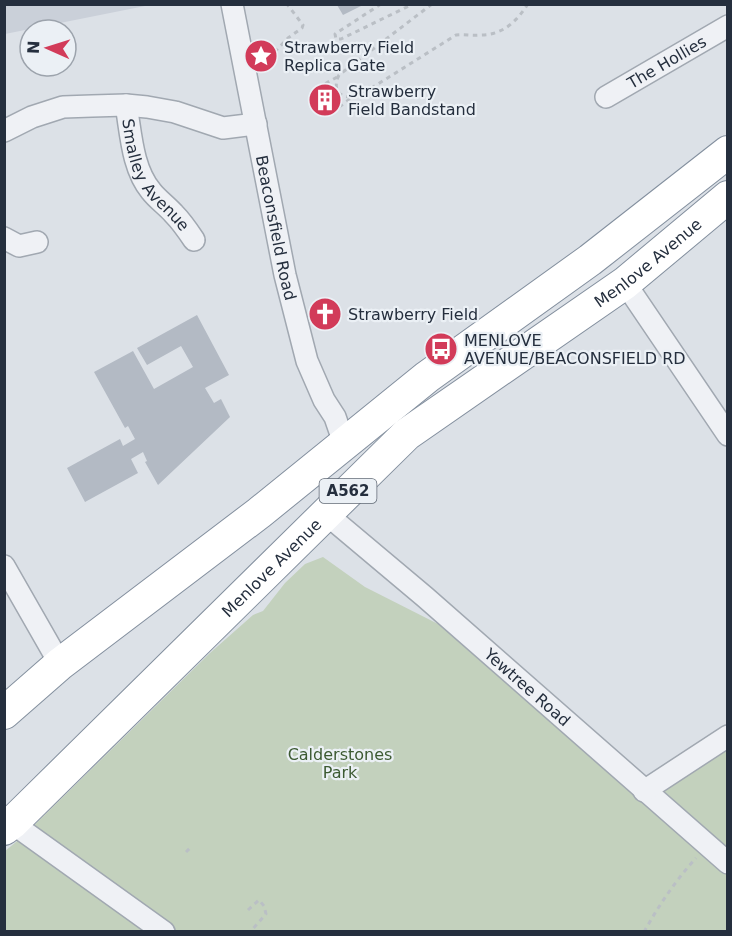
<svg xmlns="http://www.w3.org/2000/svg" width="732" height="936" font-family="'DejaVu Sans',sans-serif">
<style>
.built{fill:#cad0d9}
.green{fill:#c3d1bd}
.building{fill:#b3bac4}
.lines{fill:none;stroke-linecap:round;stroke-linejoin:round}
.minor-casing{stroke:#a1a8b1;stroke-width:24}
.highway-casing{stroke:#838f9e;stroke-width:34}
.path{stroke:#babfc5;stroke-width:3;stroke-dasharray:4.5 4.5;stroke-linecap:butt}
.minor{stroke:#eff1f5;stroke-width:21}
.highway{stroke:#fff;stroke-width:32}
.labels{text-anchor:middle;stroke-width:4.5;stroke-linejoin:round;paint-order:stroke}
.shield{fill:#ebf0f5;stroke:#606975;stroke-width:1.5}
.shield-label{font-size:15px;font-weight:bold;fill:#252f3e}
.poi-label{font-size:16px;fill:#252f3e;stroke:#ebf0f5;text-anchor:start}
.street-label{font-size:16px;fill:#252f3e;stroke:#ebf0f5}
.park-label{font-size:16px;fill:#3c5a32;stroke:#ebf0f5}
</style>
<rect width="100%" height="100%" fill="#dce1e7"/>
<polygon class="built" points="5,4 150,4 150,5 5,34"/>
<g class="green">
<polygon points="323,557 365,587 444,627 727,873 727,931 5,932 5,851 21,838 210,653 253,615 263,611 285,583 305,564"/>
<polygon points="727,743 727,857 654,792"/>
</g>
<g class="building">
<polygon points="337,5 363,5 343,15"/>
<circle cx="325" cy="100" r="11"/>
<polygon points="197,315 229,375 205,388 214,403 221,399 230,417 158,485 145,462 147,461 143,452 131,459 138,473 85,502 67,468 120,439 123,446 135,439 128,426 125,428 94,372 133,351 154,389 193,367 181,346 147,365 137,348"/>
</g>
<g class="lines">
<g class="minor-casing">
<g id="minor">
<path id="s1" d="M232,4L285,275L307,361L324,400L335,417L344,443"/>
<path id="s2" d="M606,97L728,26"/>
<path id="s3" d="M126,105C131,133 132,168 151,191C157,199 167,206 174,214C182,222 188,231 194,240"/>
<polyline points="4,131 32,117 63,107 92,106 126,105 147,107 175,112 223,128 256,124"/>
<polyline points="4,238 19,246 37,242"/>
<polyline points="625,283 728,435"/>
<path id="s4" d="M325,513L425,597L728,863"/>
<polyline points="4,566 60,664"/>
<polyline points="644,791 728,736"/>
<polyline points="12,823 164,932"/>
</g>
</g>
<g class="highway-casing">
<g id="highway">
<polyline points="4,713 60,664 259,513 427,377 590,260 728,152"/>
<path id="s5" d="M4,829L12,823L407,434L625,283L728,197"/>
</g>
</g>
<g class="path">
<polyline points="381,4 335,34 336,39 341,39 413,4"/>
<path d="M432,4L339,75C330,93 345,102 362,94L456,35C464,34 472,36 480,35C503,35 516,22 528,4"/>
<polyline points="261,63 265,62 288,38 302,28 303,25 287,4"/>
<path d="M337,77C327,83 304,93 314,108C317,112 321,114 326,113C335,112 344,103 351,98"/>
<polyline points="186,852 192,846"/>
<polyline points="248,910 259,900 264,906 266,914 250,932"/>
<path d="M644,932C659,905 676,880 696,858"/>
</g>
<use href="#minor" class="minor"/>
<use href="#highway" class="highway"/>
</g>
<defs>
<g id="sight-disc" transform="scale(1.725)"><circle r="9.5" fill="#d23b59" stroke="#ebf0f5"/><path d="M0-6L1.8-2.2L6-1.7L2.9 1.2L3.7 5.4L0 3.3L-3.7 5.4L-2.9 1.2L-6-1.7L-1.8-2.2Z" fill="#fff"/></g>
<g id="building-disc" transform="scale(1.725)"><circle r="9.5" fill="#d23b59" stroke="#ebf0f5"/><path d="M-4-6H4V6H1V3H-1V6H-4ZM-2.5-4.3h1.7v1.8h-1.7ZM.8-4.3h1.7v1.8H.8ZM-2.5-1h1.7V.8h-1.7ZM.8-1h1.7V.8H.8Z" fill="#fff"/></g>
<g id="church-disc" transform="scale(1.725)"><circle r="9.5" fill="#d23b59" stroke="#ebf0f5"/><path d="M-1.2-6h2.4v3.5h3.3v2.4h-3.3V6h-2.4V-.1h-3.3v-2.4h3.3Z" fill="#fff"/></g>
<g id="bus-disc" transform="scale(1.725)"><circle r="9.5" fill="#d23b59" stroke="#ebf0f5"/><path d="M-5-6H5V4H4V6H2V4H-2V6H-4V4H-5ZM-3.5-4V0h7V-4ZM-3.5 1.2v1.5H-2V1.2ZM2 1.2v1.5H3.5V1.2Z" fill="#fff"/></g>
</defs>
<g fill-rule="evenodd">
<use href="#sight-disc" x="261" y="56"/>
<use href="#building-disc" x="325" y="100"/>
<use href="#church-disc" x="325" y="314"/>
<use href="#bus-disc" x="441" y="349"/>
</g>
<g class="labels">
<rect class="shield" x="319.5" y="479" width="57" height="24" rx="4.5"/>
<g class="shield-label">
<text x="348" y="496">A562</text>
</g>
<g class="poi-label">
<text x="284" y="53">Strawberry Field<tspan x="284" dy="18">Replica Gate</tspan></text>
<text x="348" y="97">Strawberry<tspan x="348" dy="18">Field Bandstand</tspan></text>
<text x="348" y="320">Strawberry Field</text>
<text x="464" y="346">MENLOVE<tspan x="464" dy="18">AVENUE/BEACONSFIELD RD</tspan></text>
</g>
<g class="street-label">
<text dy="6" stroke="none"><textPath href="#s2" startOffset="70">The Hollies</textPath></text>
<text dy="6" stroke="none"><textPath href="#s3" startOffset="78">Smalley Avenue</textPath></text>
<text dy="6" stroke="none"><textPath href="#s1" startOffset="228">Beaconsfield Road</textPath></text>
<text dy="6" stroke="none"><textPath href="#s5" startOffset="860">Menlove Avenue</textPath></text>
<text dy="6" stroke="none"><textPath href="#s5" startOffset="374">Menlove Avenue</textPath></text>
<text dy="6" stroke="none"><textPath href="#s4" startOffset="267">Yewtree Road</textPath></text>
</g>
<g class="park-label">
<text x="340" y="760">Calderstones<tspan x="340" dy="18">Park</tspan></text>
</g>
</g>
<rect width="732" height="936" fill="none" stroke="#252f3e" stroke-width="12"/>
<g transform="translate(48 48) rotate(273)"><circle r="28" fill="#ebf0f5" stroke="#9ca3ac" stroke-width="1.5"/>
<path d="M0-4.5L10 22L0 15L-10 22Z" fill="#d23b59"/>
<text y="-9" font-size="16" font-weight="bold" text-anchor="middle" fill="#252f3e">N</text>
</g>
</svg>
